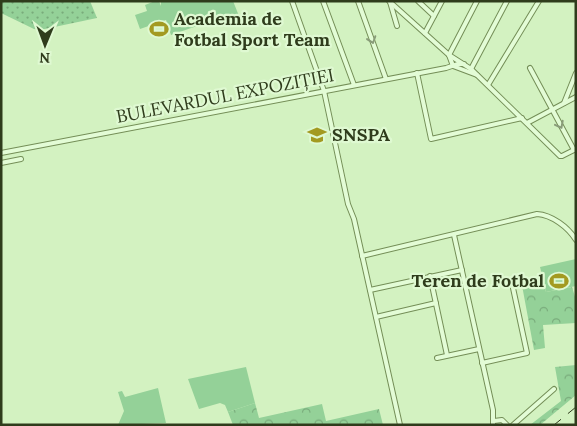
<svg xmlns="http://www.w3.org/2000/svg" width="577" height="426" font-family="Lora,serif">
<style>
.grass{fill:#94d198}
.forest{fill:url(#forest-crowns)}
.park{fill:url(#park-dots)}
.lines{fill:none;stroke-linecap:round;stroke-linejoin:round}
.minor-casing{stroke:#748e57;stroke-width:6}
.minor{stroke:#e3fcd6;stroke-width:4}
.rail{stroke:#2f3c1c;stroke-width:1;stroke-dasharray:9 9;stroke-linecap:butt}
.oneway{stroke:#899c79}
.labels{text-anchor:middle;stroke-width:4.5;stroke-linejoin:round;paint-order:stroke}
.poi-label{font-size:18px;font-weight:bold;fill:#2f3c1c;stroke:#dff9d2;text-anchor:start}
.street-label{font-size:18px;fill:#2f3c1c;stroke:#dff9d2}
</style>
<defs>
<pattern id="forest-crowns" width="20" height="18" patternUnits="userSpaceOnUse" patternTransform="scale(1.25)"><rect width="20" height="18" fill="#94d198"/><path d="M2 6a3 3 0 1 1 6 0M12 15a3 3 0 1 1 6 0" fill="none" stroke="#79ab7b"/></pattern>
<pattern id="park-dots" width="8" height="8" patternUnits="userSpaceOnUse" patternTransform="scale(1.25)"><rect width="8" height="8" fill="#94d198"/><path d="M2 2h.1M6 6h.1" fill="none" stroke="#79ab7b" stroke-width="1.8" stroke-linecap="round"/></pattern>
</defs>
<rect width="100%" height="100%" fill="#d3f2c1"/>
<g class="grass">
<polygon points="155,1 159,1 161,6 161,1 233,1 239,16 222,22 220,18 171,35 166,20 140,29 135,15 147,11 145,5"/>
<polygon points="576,259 576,286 546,292 540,267"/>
<polygon points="246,367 255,403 228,412 225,405 220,403 199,409 188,379"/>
<polygon points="158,388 166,423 118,425 124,411 118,392 122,391 125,397"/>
</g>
<g class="forest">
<polygon points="542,276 546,292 572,287 576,300 576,323 543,325 545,348 534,350 521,280"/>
<polygon points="576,365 576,395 540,425 530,425 561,401 555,367"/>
<polygon points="255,403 259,418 322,404 326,421 379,409 383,425 233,425 228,412"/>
</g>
<polygon class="park" points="1,1 90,1 97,18 40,30 34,29 1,13"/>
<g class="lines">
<g class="minor-casing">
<g id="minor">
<polyline points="292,1 324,91 348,204 354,219 400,425"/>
<polyline points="323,1 354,85"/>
<polyline points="358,1 386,79"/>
<polyline points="389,1 449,55 471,69 560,156 562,156 576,149"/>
<polyline points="418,1 434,16"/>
<polyline points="390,2 397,26"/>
<polyline points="425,33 442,1"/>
<polyline points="449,55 477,1"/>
<polyline points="449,55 453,66 477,75"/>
<polyline points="530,68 574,150"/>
<polyline points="471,69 507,1"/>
<polyline points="417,73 431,139 522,118"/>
<polyline points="488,85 539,1"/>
<polyline points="564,103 576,73"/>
<polyline points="527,123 576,97"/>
<polyline points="1,153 446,68 458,64 464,64"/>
<polyline points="1,163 21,159"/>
<polyline points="454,235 493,410 493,425"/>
<path d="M362,256L537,214C552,215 568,227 576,240"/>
<polyline points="430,276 447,355"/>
<polyline points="370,290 462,270"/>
<polyline points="376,317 436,303"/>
<polyline points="437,358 479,349"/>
<polyline points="482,363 527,353 513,288"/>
<polyline points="494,421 502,420 507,425"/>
<polyline points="513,425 554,389"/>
</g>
</g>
<use href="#minor" class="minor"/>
<polyline class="rail" points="554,425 576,407"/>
</g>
<defs><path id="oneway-chevron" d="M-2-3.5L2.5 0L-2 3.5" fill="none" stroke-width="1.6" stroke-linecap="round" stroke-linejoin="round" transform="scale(1.25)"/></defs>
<g class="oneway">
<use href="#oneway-chevron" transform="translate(372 40) rotate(71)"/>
<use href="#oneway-chevron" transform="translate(560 125) rotate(62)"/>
</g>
<defs>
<g id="stadium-bare" transform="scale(1.5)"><path d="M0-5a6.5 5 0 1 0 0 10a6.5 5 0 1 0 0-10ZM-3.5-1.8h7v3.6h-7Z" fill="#a39a21" stroke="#dff9d2" stroke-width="2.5" paint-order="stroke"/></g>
<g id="university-bare" transform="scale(1.5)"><path d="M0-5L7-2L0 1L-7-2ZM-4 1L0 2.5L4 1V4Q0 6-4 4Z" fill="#a39a21" stroke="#dff9d2" stroke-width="2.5" paint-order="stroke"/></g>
</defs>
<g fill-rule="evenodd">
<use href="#stadium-bare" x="159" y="29"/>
<use href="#university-bare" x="317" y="135"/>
<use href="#stadium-bare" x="559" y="281"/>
</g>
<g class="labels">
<g class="poi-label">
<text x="174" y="25">Academia de<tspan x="174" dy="21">Fotbal Sport Team</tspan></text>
<text x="332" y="141">SNSPA</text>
<text x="544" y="287" text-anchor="end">Teren de Fotbal</text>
</g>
<g class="street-label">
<text transform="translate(225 96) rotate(-11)" y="6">BULEVARDUL EXPOZIȚIEI</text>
</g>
</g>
<rect width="577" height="426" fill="none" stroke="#2f3c1c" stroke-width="5"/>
<g transform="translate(45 45) rotate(181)" stroke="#dff9d2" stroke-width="4" paint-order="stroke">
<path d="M0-4L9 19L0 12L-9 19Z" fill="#2f3c1c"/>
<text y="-8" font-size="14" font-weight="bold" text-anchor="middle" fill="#2f3c1c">N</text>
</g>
</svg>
